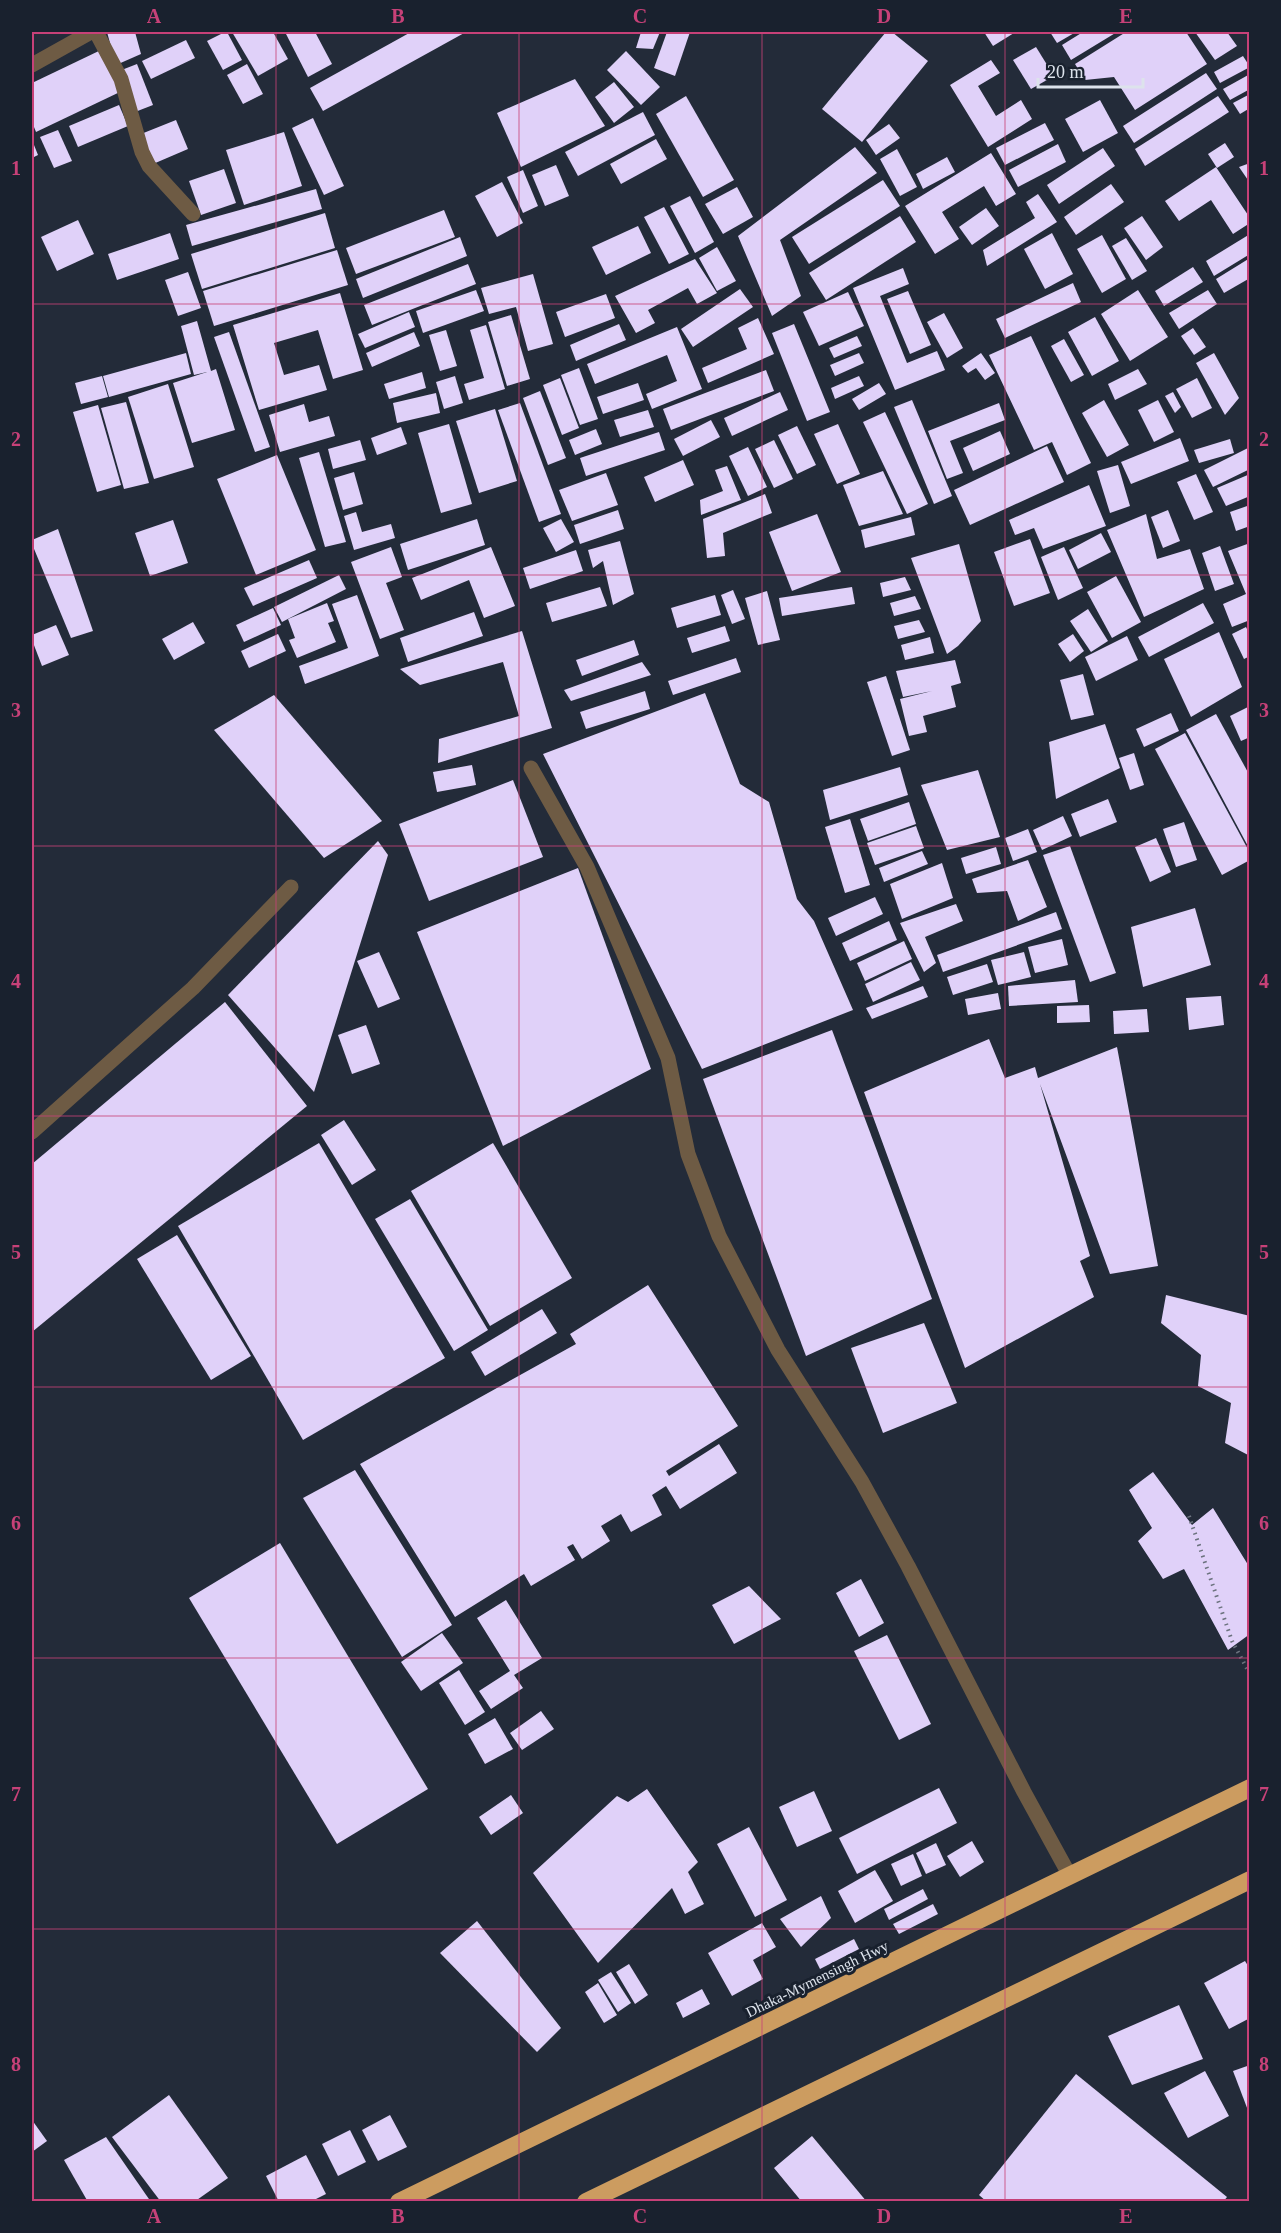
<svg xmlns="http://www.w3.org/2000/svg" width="1281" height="2233" font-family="'Times New Roman',serif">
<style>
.building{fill:#e0d1f9}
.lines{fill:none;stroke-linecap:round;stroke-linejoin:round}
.path{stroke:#6b727e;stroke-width:4;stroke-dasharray:1.5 4.5;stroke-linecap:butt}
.lane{stroke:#6e5b44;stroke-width:15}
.street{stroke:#6e5b44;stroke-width:15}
.highway{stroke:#cc9c60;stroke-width:18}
.grid{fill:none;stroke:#c74178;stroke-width:1.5;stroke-opacity:0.55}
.labels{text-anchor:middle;stroke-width:6;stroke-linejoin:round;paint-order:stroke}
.street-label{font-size:15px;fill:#dde3ec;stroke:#19212e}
.neatline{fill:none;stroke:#c74178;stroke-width:2}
.grid-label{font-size:20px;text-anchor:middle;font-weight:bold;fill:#c74178}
</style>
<rect width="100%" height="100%" fill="#232b39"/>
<g class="building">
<polygon points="107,32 135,32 141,54 116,65"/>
<polygon points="225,32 227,32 242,60 223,70 207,41"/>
<polygon points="232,32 273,32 288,59 258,76"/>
<polygon points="285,32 315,32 332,64 308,77"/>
<polygon points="411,32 466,32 323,111 310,88"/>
<polygon points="641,32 660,32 653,49 636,48"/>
<polygon points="667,32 690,32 675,76 654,68"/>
<polygon points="886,32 892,32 928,61 862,142 822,109"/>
<polygon points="984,32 1013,32 1014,33 993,46"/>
<polygon points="1050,32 1076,32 1057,43"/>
<polygon points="1083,32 1117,32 1071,60 1062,45"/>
<polygon points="1126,32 1186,32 1207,64 1135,110 1114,77 1085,80 1075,64"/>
<polygon points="1195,32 1227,32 1237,46 1215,60"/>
<polygon points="186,40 195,58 151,79 142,61"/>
<polygon points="1036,47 1054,76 1031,89 1013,60"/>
<polygon points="103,49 122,91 36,132 32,122 32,83"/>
<polygon points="626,51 660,87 641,105 607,70"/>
<polygon points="1243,56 1250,67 1220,83 1214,72"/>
<polygon points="991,60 1000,73 978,86 996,116 1021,100 1032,119 988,147 950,85"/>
<polygon points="137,64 153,105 135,112 119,71"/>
<polygon points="247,64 263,94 243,104 227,75"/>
<polygon points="1206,73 1217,89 1134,143 1123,126"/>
<polygon points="1250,74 1250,89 1230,100 1223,89"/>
<polygon points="575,79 605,126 521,167 497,113"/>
<polygon points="614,82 634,107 614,123 595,97"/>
<polygon points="1250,94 1250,108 1240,114 1233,103"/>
<polygon points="686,96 734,180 703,197 656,114"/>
<polygon points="1218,96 1229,112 1145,166 1135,149"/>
<polygon points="1100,100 1118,133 1083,152 1065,119"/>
<polygon points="119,105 128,126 78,147 69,126"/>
<polygon points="643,112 655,135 578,176 565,152"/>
<polygon points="313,118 344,186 324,195 292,128"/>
<polygon points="176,120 188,149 153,164 141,134"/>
<polygon points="1045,123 1054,140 1005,165 996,148"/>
<polygon points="889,124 900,138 876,155 866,140"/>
<polygon points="58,130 72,161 54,168 40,137"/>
<polygon points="284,132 302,186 244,205 226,150"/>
<polygon points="656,139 667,159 621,184 610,164"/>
<polygon points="32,140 38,155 32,158"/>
<polygon points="1225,143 1234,157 1217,168 1208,154"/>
<polygon points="1058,144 1066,162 1018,187 1009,170"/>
<polygon points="855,147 877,173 780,240 801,296 772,316 738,236"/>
<polygon points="1103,148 1115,166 1059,204 1047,185"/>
<polygon points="897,149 917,187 900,196 880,159"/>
<polygon points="991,153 1016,194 996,206 984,186 942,212 959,239 935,254 905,206"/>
<polygon points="947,157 955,172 923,189 916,174"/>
<polygon points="1250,163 1250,183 1239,167"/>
<polygon points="556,165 569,196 545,206 532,175"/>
<polygon points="1216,167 1250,218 1250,223 1233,234 1211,200 1179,221 1165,201"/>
<polygon points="224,169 236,203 201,215 189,181"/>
<polygon points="523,170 538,206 523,213 507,177"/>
<polygon points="883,180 900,206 809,264 792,237"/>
<polygon points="502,182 523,223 497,237 475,196"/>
<polygon points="1111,184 1124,202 1076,235 1064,217"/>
<polygon points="737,187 753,217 723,234 705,204"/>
<polygon points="316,189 322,209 192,246 186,225"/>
<polygon points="1038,194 1057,222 987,266 983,250 1035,218 1026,202"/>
<polygon points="690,196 714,242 695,253 670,206"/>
<polygon points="664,207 689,254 669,264 644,217"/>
<polygon points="986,208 999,226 972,245 959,227"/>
<polygon points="444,210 455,237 356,274 346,248"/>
<polygon points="325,213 335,248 202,289 191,254"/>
<polygon points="900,216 916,242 826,300 809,273"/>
<polygon points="1142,216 1163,247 1146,260 1124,228"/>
<polygon points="78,220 94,254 57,271 41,237"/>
<polygon points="638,226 651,253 606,275 592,247"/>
<polygon points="170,233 179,259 117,280 108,254"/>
<polygon points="1052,233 1073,274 1045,289 1024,249"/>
<polygon points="1250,234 1250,254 1214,276 1206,261"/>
<polygon points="1102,235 1126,279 1102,293 1077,249"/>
<polygon points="460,237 467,256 363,298 356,279"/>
<polygon points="1126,238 1147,271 1132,280 1112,246"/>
<polygon points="717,247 736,281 717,291 699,258"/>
<polygon points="337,250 348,285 214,326 203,291"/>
<polygon points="1250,258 1250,278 1224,293 1216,279"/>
<polygon points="695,259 717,293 697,304 688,288 648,310 655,323 636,333 615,296"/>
<polygon points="468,264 476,284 372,325 364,305"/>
<polygon points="1193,267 1203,282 1164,306 1155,291"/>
<polygon points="903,268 909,284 880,296 907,363 937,351 945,370 895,390 853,288"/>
<polygon points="188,272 201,308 178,316 165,280"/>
<polygon points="533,274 553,344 528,351 516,307 489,314 481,288"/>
<polygon points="1073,283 1081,302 1005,338 996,319"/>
<polygon points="740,289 753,307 693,347 681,329"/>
<polygon points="476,290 484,311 423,333 416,311"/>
<polygon points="1138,290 1168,337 1130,361 1101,314"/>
<polygon points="1208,290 1217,304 1179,329 1169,313"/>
<polygon points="908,291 931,345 910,354 887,299"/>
<polygon points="848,292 864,326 819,346 803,312"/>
<polygon points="340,293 363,370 333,379 318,330 274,343 284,375 319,365 327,390 259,410 233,325"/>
<polygon points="606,294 615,318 565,337 556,312"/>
<polygon points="409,312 415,327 365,348 358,334"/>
<polygon points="944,313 963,348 947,358 927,322"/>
<polygon points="511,315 530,379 507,386 488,322"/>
<polygon points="1095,317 1119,361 1092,376 1068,332"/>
<polygon points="758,318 774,354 708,383 702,368 747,349 738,328"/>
<polygon points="197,321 211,371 216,369 235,430 192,443 173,383 207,372 194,375 181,326"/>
<polygon points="619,324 626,340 576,361 570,345"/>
<polygon points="794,324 830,412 807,421 772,333"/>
<polygon points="486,325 505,389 469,400 464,384 484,378 470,330"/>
<polygon points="677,327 702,389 652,409 646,394 677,381 667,355 595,384 587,364"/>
<polygon points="1193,328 1206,347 1194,355 1181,336"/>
<polygon points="446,330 457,366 440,371 429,335"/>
<polygon points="229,332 270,447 255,452 214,337"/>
<polygon points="414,332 420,346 372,367 366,353"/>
<polygon points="857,336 862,346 834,358 829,348"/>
<polygon points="1031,336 1091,463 1067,475 1052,442 1034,450 989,355"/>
<polygon points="1064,339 1084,375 1071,382 1051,346"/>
<polygon points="186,353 191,374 109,397 103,376"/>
<polygon points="859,353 864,363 835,376 830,365"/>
<polygon points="981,353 995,373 985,380 976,368 968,373 962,366"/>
<polygon points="1214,353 1239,398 1225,415 1196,363"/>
<polygon points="579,368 598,419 580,425 561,375"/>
<polygon points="1138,369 1147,384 1115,400 1108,384"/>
<polygon points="766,370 774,391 671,430 663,409"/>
<polygon points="422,372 426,388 389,399 384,384"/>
<polygon points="102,376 108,397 81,404 75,383"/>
<polygon points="455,376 463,403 444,409 436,382"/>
<polygon points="859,376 864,386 835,399 831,388"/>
<polygon points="560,378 579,428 562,435 543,385"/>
<polygon points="1197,378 1212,408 1192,418 1176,389"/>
<polygon points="638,383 644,400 603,414 597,397"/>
<polygon points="879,383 886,394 859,410 852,399"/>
<polygon points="168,384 194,467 154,479 128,397"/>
<polygon points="540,391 566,458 548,465 523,398"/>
<polygon points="780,392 788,410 732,436 724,418"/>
<polygon points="1173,392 1181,407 1175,413 1165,396"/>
<polygon points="436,393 440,413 397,423 393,403"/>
<polygon points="912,400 952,496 934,504 894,407"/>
<polygon points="1104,400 1129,445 1107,457 1082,413"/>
<polygon points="1158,400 1174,432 1154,442 1138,410"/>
<polygon points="126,402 149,483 124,489 101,408"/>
<polygon points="520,403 561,514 539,522 498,410"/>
<polygon points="999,403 1005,420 950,441 963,473 947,479 928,431"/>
<polygon points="304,404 309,422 329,416 335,436 280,452 269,415"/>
<polygon points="98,405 121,485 97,492 73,412"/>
<polygon points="495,409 517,481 479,493 456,421"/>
<polygon points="648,410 654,427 620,437 614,420"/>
<polygon points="885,412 928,504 907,514 863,422"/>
<polygon points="711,420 720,437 683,456 674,439"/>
<polygon points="449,424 472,504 441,513 418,433"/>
<polygon points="838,424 860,474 837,484 814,434"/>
<polygon points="797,426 816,465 797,474 778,435"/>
<polygon points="401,427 407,444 377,455 371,438"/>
<polygon points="596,429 602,444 575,455 569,440"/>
<polygon points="1000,431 1010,454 973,471 963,448"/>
<polygon points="659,432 665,450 586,476 580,458"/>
<polygon points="1180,438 1189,461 1131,484 1121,462"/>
<polygon points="1230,439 1234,453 1199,463 1194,450"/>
<polygon points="360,440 366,460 333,469 328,449"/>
<polygon points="774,440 793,479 774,488 755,449"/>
<polygon points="1047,446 1064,482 970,525 954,490"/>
<polygon points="748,447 767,487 748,496 729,456"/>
<polygon points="1248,448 1250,469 1213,487 1204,470"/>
<polygon points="319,452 346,542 325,547 299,458"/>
<polygon points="277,455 316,550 256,575 217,479"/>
<polygon points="683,460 694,485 655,502 644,477"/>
<polygon points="1118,465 1130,506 1110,513 1097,471"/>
<polygon points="727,466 741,500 701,515 700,500 723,491 715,470"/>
<polygon points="883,471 903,514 859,526 843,485"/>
<polygon points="354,472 363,504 343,510 334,478"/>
<polygon points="606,473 618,505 572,521 559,490"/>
<polygon points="1196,474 1213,512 1194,520 1177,482"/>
<polygon points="1250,474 1250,496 1226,506 1217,488"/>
<polygon points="1089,485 1106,526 1043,549 1034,528 1015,535 1009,520"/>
<polygon points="765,494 772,513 723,533 725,556 707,558 703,519"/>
<polygon points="1250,505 1250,526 1236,531 1230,512"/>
<polygon points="618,510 624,529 580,544 574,525"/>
<polygon points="1168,510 1180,541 1163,548 1151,517"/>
<polygon points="356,512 362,532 391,524 395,538 354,550 344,516"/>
<polygon points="817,514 841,572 792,591 769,532"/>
<polygon points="1146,514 1157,559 1190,549 1204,589 1144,617 1107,530"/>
<polygon points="911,517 915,535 865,548 861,530"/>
<polygon points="477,519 485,545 408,570 400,544"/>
<polygon points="561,519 574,542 556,552 543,528"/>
<polygon points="173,520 188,563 150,576 135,533"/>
<polygon points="58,529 93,631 71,638 32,544 32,540"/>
<polygon points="1101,533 1111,552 1078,569 1069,550"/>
<polygon points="1030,539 1050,593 1014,606 994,552"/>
<polygon points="620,541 634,594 613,605 603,561 593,568 588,550"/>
<polygon points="1250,543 1250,620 1232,627 1223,604 1246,594 1228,551"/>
<polygon points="959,544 981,621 958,646 947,654 911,558"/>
<polygon points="1220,546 1234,584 1215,591 1202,553"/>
<polygon points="391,547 402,577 386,583 404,630 380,639 351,562"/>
<polygon points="491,547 515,606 484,618 469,580 421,600 412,578"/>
<polygon points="1064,547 1083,588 1058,600 1041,557"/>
<polygon points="576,550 583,571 530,589 523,568"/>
<polygon points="309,560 317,578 253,606 244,588"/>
<polygon points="339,575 346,589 282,622 274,607"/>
<polygon points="1116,576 1141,622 1112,638 1087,592"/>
<polygon points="905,577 911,590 883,597 880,583"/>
<polygon points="600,587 607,606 552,622 546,603"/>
<polygon points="852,587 855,604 782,616 779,598"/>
<polygon points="733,590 745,619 732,624 721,595"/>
<polygon points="767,591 780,640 758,645 745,598"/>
<polygon points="357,595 379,656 305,684 299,666 348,648 332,604"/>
<polygon points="715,595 721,615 677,628 671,608"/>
<polygon points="915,596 921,609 894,616 890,603"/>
<polygon points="327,603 334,621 328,623 336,642 297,658 289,640 295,638 288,619"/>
<polygon points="1203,603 1214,623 1149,657 1138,637"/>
<polygon points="273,608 281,625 244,642 236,625"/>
<polygon points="1088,609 1108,641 1091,652 1070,621"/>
<polygon points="474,612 483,636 408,662 400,638"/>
<polygon points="919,620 925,632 898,639 894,626"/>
<polygon points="193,622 205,643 174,660 162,639"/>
<polygon points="56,625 69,655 42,666 32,640 32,635"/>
<polygon points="725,626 730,641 692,653 687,638"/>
<polygon points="1246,627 1250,635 1250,656 1244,659 1232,634"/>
<polygon points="522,631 552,728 438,763 439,739 519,716 503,662 420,685 400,669"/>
<polygon points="1219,632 1242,687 1191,717 1164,659"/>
<polygon points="278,634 286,651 249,668 241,651"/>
<polygon points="1073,634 1084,651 1070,662 1058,644"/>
<polygon points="1127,636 1138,660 1096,681 1085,657"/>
<polygon points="930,637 934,653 905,660 901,645"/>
<polygon points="634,640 639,655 582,676 576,660"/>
<polygon points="736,658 741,672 673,695 668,681"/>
<polygon points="955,660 961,683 951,686 956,707 923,716 927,732 909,736 900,699 932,691 903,697 896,671"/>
<polygon points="642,662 651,675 571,701 564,690"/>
<polygon points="1083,674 1094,715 1071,720 1060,680"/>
<polygon points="886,676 910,750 892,756 867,682"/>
<polygon points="645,691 650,709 586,729 580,712"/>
<polygon points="705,693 740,784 769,802 797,899 814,921 853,1010 702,1069 543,754"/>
<polygon points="274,695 382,821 324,858 214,730"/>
<polygon points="1250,706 1250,737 1241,741 1230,716"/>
<polygon points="1171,713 1179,731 1144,747 1136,729"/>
<polygon points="1216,714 1250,776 1250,850 1186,730"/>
<polygon points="1105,724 1120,768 1056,799 1049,742"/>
<polygon points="1185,733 1250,853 1250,860 1222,875 1155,749"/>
<polygon points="1134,753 1144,785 1130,790 1119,758"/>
<polygon points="472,765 476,785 437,792 433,772"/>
<polygon points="900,767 908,795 830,820 823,790"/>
<polygon points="978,770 1000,837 947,850 921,785"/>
<polygon points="513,780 543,857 429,901 399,824"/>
<polygon points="1108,799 1117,822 1080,837 1071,814"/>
<polygon points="909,802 916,824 868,841 860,819"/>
<polygon points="1063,816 1072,836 1042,850 1033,830"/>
<polygon points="850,819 870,885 845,893 825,827"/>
<polygon points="1184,822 1197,860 1176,867 1163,829"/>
<polygon points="916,826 924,848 875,865 867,843"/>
<polygon points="1028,829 1037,852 1013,861 1005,838"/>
<polygon points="1156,838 1171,872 1150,882 1135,847"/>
<polygon points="378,841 388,855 314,1092 228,995"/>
<polygon points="1070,846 1116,973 1090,982 1043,855"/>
<polygon points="996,847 1001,864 966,874 961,858"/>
<polygon points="922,851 928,864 884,882 879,868"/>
<polygon points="1028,860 1047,907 1018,921 1007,891 977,893 972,879"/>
<polygon points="942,863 953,898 902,919 890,884"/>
<polygon points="578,868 651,1069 503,1146 417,932"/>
<polygon points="875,897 883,914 836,936 828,918"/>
<polygon points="956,904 963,921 925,937 936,963 924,972 900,923"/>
<polygon points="1195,908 1211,965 1143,987 1131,927"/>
<polygon points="1056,912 1062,929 943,972 937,955"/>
<polygon points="889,921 897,940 850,961 842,943"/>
<polygon points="1062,939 1068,965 1035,973 1028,947"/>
<polygon points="904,941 912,959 865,981 857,963"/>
<polygon points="379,952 400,999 378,1008 357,961"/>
<polygon points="1024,952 1031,977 998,985 991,960"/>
<polygon points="911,962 920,980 873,1002 865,984"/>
<polygon points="987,964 993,982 953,995 947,977"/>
<polygon points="1075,980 1078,1002 1009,1006 1008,986"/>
<polygon points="923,986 928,997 872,1019 866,1008"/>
<polygon points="998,993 1001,1009 968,1015 965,999"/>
<polygon points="1221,996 1224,1025 1189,1030 1186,998"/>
<polygon points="225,1002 307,1106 32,1332 32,1164"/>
<polygon points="1089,1005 1090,1022 1057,1023 1057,1006"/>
<polygon points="1147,1009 1149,1032 1114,1034 1113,1011"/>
<polygon points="366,1025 380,1064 352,1074 338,1035"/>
<polygon points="832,1030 932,1299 806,1356 703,1079"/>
<polygon points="989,1039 1005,1078 1035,1067 1038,1078 1117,1047 1158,1266 1110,1274 1040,1084 1090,1256 1080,1261 1094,1297 965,1368 864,1092"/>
<polygon points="344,1120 376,1170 352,1185 321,1135"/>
<polygon points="319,1143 445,1358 303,1440 178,1226"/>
<polygon points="493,1143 572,1278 490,1326 411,1191"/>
<polygon points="410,1199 488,1330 454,1351 375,1219"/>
<polygon points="177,1235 251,1356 211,1380 137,1259"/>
<polygon points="648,1285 738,1426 666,1471 669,1476 719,1444 737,1473 680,1509 666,1486 652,1495 662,1515 631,1532 621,1514 601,1526 610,1541 582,1559 573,1544 567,1547 575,1560 531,1586 524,1574 455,1617 360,1464 576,1344 570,1334"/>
<polygon points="1166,1295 1250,1316 1250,1456 1225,1443 1231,1403 1198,1386 1201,1355 1161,1323"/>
<polygon points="542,1309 557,1333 485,1376 471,1352"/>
<polygon points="924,1323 957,1403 883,1433 851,1348"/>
<polygon points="355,1470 452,1625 402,1657 303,1498"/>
<polygon points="1153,1472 1192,1525 1213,1508 1250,1568 1250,1634 1228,1650 1184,1569 1163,1579 1138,1541 1152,1528 1129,1490"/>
<polygon points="280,1543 428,1789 337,1844 189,1598"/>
<polygon points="861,1579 884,1623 859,1637 836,1593"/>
<polygon points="749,1586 781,1619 734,1644 712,1605"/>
<polygon points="506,1600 542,1658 514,1675 523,1688 491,1709 479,1691 510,1671 477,1618"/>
<polygon points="442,1633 463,1663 421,1691 401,1662"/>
<polygon points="887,1635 931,1724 899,1740 854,1651"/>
<polygon points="459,1670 485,1712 465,1725 439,1683"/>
<polygon points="541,1711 554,1729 522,1750 510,1733"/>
<polygon points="495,1718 513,1749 485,1764 468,1734"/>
<polygon points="939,1788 957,1823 857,1874 839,1838"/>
<polygon points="647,1789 698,1862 688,1872 704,1904 685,1914 672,1888 598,1963 533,1873 617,1796 628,1802"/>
<polygon points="814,1791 832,1831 797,1847 779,1807"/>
<polygon points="511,1795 523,1813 491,1835 479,1817"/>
<polygon points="749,1827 787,1900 755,1917 717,1844"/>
<polygon points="972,1841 984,1862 960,1877 947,1856"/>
<polygon points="936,1843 946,1865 926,1874 916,1853"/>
<polygon points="913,1854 922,1876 901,1886 891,1864"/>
<polygon points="875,1870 893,1901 855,1923 838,1891"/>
<polygon points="923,1889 928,1899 889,1920 884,1909"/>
<polygon points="821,1896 831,1918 801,1947 780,1919"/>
<polygon points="933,1904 938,1914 899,1934 893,1924"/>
<polygon points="477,1921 561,2028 537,2052 440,1953"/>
<polygon points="762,1923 776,1947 753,1960 763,1979 732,1996 708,1953"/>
<polygon points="854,1939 859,1949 820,1969 815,1959"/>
<polygon points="1245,1961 1250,1969 1250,2018 1229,2029 1204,1983"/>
<polygon points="629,1964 648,1995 635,2004 616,1972"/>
<polygon points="611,1972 631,2003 618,2012 598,1980"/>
<polygon points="598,1983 617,2015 604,2023 585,1992"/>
<polygon points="702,1989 710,2004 683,2018 676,2003"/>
<polygon points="1179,2005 1203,2059 1132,2085 1108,2036"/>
<polygon points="1250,2065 1250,2113 1249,2113 1233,2071"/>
<polygon points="1205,2071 1229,2116 1188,2138 1164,2093"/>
<polygon points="1076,2074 1227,2197 1223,2202 987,2202 979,2195"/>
<polygon points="169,2095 228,2178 194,2202 161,2202 112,2137"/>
<polygon points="390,2115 407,2147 378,2161 362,2130"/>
<polygon points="32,2120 47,2141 32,2152"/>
<polygon points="350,2130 366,2162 338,2176 322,2144"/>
<polygon points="812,2136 867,2202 802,2202 774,2168"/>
<polygon points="106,2137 151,2202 88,2202 64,2160"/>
<polygon points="306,2155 326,2194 310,2202 279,2202 266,2176"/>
</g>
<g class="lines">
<polyline class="path" points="1189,1516 1232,1641 1250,1674"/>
<g class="lane">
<polyline points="531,768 587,867 668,1058 688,1154 719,1236 778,1350 862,1482 908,1566 1024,1792 1070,1876"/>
<polyline points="32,1132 193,988 291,887"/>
</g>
<g class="street">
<polyline points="96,32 121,79 142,152 149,166 193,214"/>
<polyline points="32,65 91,32"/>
</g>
<g class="highway">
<polyline points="399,2202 1250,1788"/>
<polyline points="586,2202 1250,1880"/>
</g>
</g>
<path class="grid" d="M276,32V2202M519,32V2202M762,32V2202M1005,32V2202M32,304H1250M32,575H1250M32,846H1250M32,1116H1250M32,1387H1250M32,1658H1250M32,1929H1250"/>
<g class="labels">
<g class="street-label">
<text transform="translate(817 1979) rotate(-26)" y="5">Dhaka-Mymensingh Hwy</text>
</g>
</g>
<rect width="1281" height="2233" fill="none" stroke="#19212e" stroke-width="66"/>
<path d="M1038 78v9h105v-9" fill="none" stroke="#dde3ec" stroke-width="3"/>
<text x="1047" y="78" font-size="18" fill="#dde3ec" stroke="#19212e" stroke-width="4.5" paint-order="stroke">20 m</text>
<rect x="33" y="33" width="1215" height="2167" class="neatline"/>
<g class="grid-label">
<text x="154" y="23">A</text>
<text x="398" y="23">B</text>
<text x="640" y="23">C</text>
<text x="884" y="23">D</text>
<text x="1126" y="23">E</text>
<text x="16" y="175">1</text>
<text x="1264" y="175">1</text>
<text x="16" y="446">2</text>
<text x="1264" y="446">2</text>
<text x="16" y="717">3</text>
<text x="1264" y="717">3</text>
<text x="16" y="988">4</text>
<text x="1264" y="988">4</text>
<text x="16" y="1259">5</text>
<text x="1264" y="1259">5</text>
<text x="16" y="1530">6</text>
<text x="1264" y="1530">6</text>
<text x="16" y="1801">7</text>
<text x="1264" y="1801">7</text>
<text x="16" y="2071">8</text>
<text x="1264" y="2071">8</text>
<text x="154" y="2223">A</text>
<text x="398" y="2223">B</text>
<text x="640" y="2223">C</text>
<text x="884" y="2223">D</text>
<text x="1126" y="2223">E</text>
</g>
</svg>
